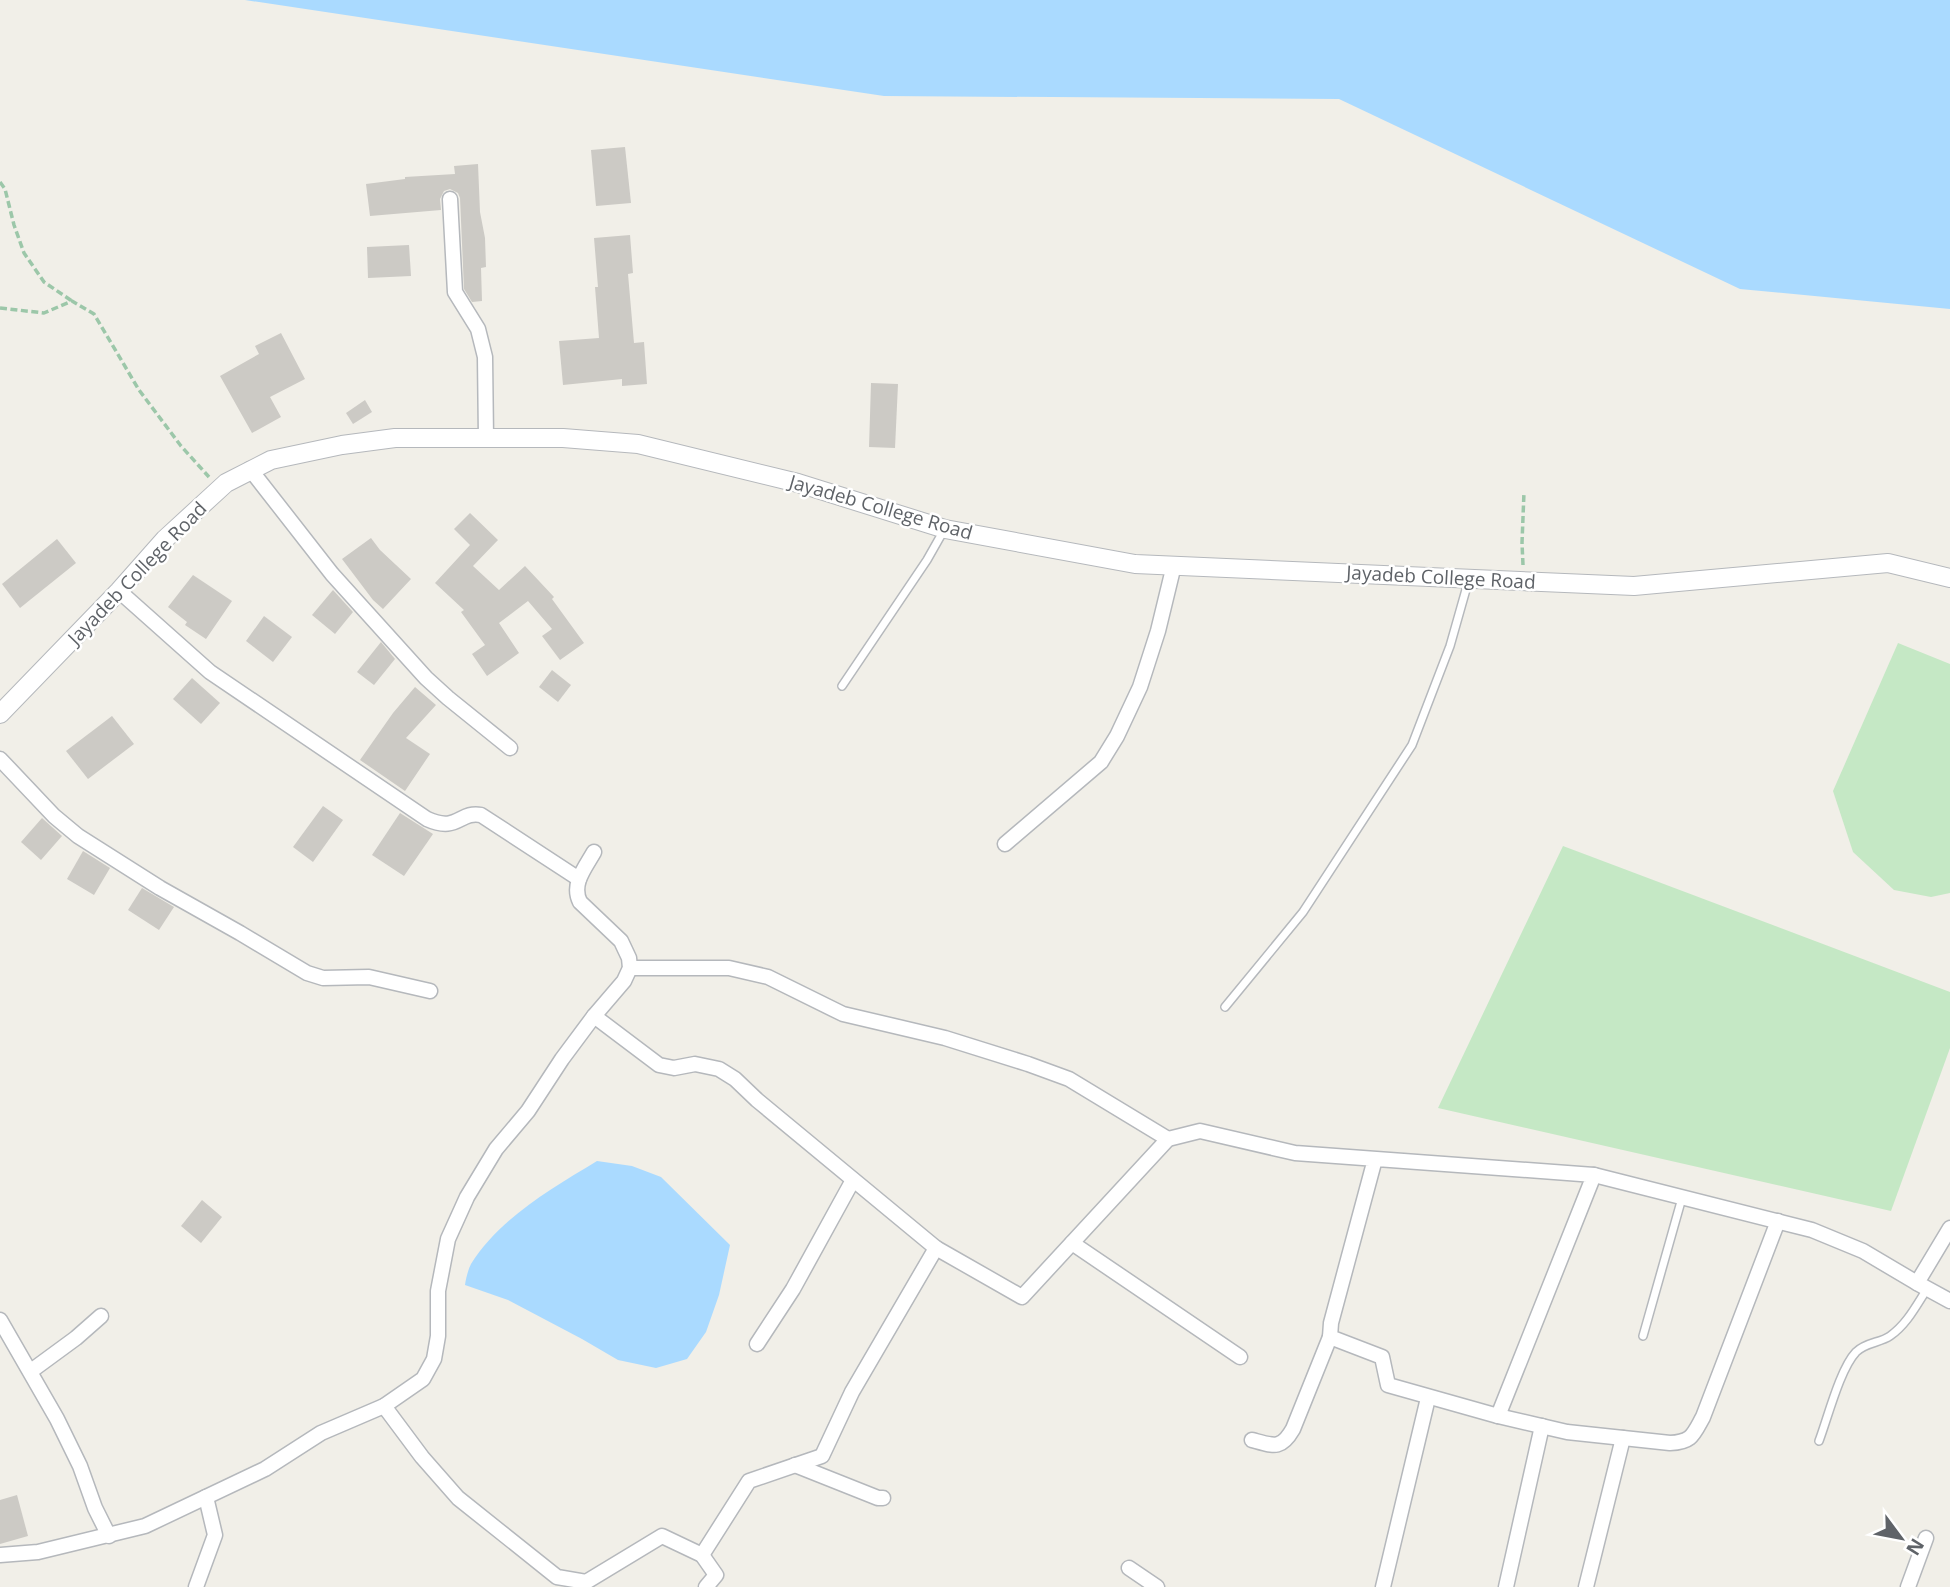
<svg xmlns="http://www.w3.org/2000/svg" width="1950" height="1587" font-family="'Open Sans',sans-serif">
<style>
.green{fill:#c5e8c5}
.water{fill:#aadaff}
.building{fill:#cccac5}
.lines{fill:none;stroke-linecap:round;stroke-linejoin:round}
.service-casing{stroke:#b5b8bc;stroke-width:10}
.minor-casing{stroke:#b5b8bc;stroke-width:17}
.tertiary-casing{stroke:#b5b8bc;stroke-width:20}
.path{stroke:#9cc7a9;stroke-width:3.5;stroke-dasharray:7 3.5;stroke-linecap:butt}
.service{stroke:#fff;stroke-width:7}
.minor{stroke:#fff;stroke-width:14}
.tertiary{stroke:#fff;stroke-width:18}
.labels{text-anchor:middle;stroke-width:5;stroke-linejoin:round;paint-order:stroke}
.street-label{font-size:19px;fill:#5f6368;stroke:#fff}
</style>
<rect width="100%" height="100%" fill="#f1efe8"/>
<g class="green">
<polygon points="1898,643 1950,664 1950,893 1931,897 1894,890 1853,852 1833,791"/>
<polygon points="1563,846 1950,992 1950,1048 1891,1211 1438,1108"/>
</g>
<g class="water">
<polygon points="245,0 1950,0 1950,309 1740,289 1339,99 884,96"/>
<path d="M597,1161L632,1166L661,1177L730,1245L719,1295L706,1332L687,1359L656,1368L618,1360L582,1339L508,1300L465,1285C466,1278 468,1270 471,1264C500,1218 551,1189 597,1161Z"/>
</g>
<g class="building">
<polygon points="625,147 631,203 596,206 591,150"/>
<polygon points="478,164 480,212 485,238 486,267 481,268 482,301 472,302 464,289 460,198 458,193 450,189 444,191 440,199 441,210 370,216 366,184 405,179 405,177 455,174 454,166"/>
<polygon points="630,235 633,273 628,274 634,343 644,342 647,384 622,386 622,379 563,385 559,341 599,338 595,287 598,287 594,238"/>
<polygon points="409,245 411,276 368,278 367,247"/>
<polygon points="281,333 305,379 270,397 281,417 252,433 220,376 259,354 255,346"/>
<polygon points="871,383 898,384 895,448 869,447"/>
<polygon points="365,400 372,412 353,424 346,413"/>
<polygon points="470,513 498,540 473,566 499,590 525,566 554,597 552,599 584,643 560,660 542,636 552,629 528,601 499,623 519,653 487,676 472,654 485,645 461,612 464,610 435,583 470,545 454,529"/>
<polygon points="371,538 380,550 411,579 383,609 373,600 342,559"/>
<polygon points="57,539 76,563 20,608 2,584"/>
<polygon points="193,575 232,601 206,639 185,625 187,622 168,607"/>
<polygon points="333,590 353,612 335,634 312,615"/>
<polygon points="264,616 292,637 273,662 246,641"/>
<polygon points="381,642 395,659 374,685 357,672"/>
<polygon points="552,670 571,685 558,702 539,687"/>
<polygon points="192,678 220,703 201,724 173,699"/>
<polygon points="415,687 436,705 406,738 430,754 405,791 360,760 393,713"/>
<polygon points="112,716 134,744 88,779 66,751"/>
<polygon points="323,806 343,820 313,862 293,847"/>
<polygon points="400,813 433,834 404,876 372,855"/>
<polygon points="42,818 62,836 41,860 21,842"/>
<polygon points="83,851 110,868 94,895 67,879"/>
<polygon points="142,888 174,907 159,930 128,910"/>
<polygon points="202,1200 222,1217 201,1243 181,1226"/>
<polygon points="17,1495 28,1536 0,1544 0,1500"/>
</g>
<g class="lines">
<g class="service-casing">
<g id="service">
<polyline points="842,686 927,560 944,530"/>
<polyline points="1225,1007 1303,912 1412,745 1450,646 1469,579"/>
<polyline points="1643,1336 1682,1198"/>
<path d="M1819,1441C1828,1417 1840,1369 1856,1352C1866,1342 1880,1343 1890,1336C1907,1324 1916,1306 1927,1289"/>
</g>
</g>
<g class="minor-casing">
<g id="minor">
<polyline points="450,199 455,292 478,329 485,357 486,439"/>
<polyline points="250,469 332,574 426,678 448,698 510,748"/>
<path d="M119,591L210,672L427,819C458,833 459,811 481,815L579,879"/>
<polyline points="0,759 54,816 78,836 160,888 240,933 307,973 323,978 369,977 430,991"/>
<polyline points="1005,844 1101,762 1117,736 1140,687 1158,631 1174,565"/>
<polyline points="630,968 729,968 768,977 843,1014 945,1038 1028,1064 1069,1079 1168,1139"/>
<polyline points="594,1016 659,1065 674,1068 695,1064 719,1069 735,1079 757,1100 936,1248 852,1392 822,1456 749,1481 702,1555"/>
<polyline points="1594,1175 1812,1230 1863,1251 1917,1283"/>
<polyline points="1950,1228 1917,1283 1950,1301"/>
<polyline points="1072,1243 1240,1357"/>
<polyline points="936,1248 1022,1297 1168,1139 1200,1131 1295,1153 1594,1175 1498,1416 1388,1385 1382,1357 1330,1337 1331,1323 1375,1159"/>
<polyline points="0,1320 57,1419 80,1466 95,1508 109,1536"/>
<polyline points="757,1344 793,1289 853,1180"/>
<polyline points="31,1371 76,1338 101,1316"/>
<polyline points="384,1406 422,1457 458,1498 557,1577 586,1582 662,1536 702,1555 716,1575 706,1587"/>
<path d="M1498,1416L1567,1432L1670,1443C1692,1442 1693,1435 1703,1417L1778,1221"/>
<path d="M1252,1440C1274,1446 1281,1450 1293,1429L1330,1337"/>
<polyline points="795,1465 878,1498 883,1498"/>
<path d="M0,1555L38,1552L145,1526L265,1469L321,1433L384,1406L423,1379L434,1359L438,1336V1291L448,1239L467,1197L496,1149L528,1111L562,1059L594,1016L624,981L630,968L629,958L621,941L580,902C571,884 585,868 594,852"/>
<polyline points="1129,1568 1157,1587"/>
<polyline points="196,1587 215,1535 206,1497"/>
<polyline points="1383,1587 1428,1398"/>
<polyline points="1506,1587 1542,1426"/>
<polyline points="1586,1587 1623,1438"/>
<polyline points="1908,1587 1926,1538"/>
</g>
</g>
<g class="tertiary-casing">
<polyline id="tertiary" points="0,714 119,591 165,539 226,483 271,460 342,445 395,438 563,438 638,444 798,483 945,529 1135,564 1634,586 1888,563 1950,578"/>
</g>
<g class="path">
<polyline points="0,182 5,189 14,225 24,253 44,282 72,301"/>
<polyline points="0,308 44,313 72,301 94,314 139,390 181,446 209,477"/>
<polyline points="1523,565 1522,543 1524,492"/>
</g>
<use href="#service" class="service"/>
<use href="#minor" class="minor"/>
<use href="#tertiary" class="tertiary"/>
</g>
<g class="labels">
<g class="street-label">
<text transform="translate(881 507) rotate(16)" y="7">Jayadeb College Road</text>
<text transform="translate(137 573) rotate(-46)" y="7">Jayadeb College Road</text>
<text transform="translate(1441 577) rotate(3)" y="7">Jayadeb College Road</text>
</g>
</g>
<g transform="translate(1901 1538) rotate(122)" stroke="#ffffff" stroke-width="5" paint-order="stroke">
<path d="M0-5L12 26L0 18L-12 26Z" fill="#5f6368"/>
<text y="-10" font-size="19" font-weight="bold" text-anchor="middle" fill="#5f6368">N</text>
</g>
</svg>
